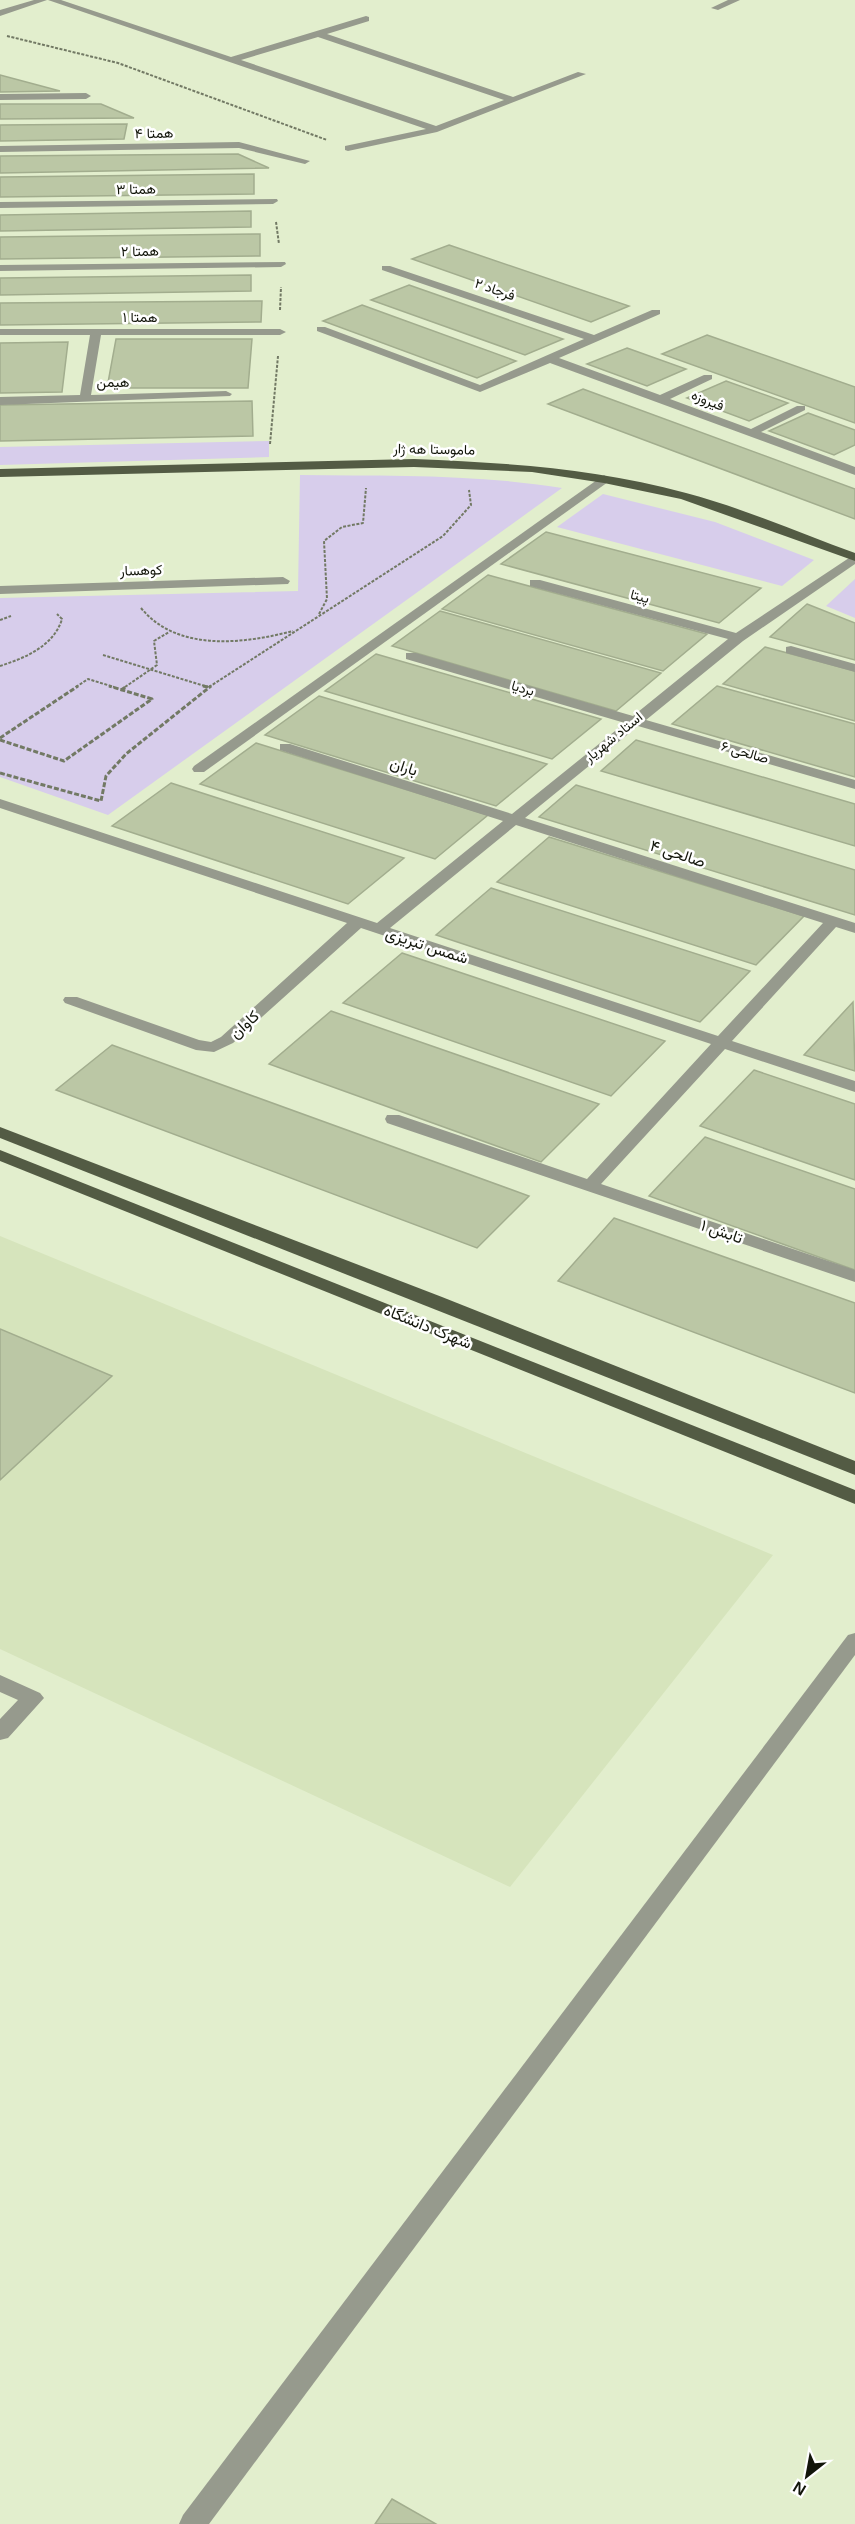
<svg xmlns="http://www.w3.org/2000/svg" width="855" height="2524" font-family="Arial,Vazirmatn,sans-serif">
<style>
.built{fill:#d6e4bc}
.green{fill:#d7cdeb}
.building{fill:#bbc7a5;stroke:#a2ad8e;stroke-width:1.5}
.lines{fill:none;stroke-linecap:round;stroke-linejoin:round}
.path-far1{stroke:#727964;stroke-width:2;stroke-dasharray:3 1.5;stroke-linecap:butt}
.path{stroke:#727964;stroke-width:3;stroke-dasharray:5 2;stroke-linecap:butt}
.minor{fill:#969a8d;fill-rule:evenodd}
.major{fill:#535b44;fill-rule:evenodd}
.labels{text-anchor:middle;stroke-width:5;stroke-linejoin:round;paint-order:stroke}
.far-street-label{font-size:14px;fill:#12150a;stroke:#fff}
.street-label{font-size:16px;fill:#12150a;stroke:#fff}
</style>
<rect width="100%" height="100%" fill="#e2eecd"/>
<polygon class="built" points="0,1236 773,1555 510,1887 0,1649"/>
<g class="green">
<polygon points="269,441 269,457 0,465 0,447"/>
<path d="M300,475C388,476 476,474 562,488L108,815L0,777V598L298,591Z"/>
<polygon points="603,494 715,522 814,560 782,586 557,527"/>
<polygon points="855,579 855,618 826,606"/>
</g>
<g class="building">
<polygon points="0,75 60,91 0,92"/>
<polygon points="0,104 101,104 134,118 0,119"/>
<polygon points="127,124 124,139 0,141 0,125"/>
<polygon points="238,154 269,168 0,173 0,156"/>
<polygon points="254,174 254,194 0,197 0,177"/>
<polygon points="251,211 251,227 0,231 0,215"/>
<polygon points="260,234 260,256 0,259 0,237"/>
<polygon points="449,245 629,306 591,322 412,259"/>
<polygon points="251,275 251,291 0,295 0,278"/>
<polygon points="409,285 563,339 525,355 371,300"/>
<polygon points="262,301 261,322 0,325 0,303"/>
<polygon points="362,305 516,361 477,378 323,321"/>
<polygon points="707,335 855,387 855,423 662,354"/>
<polygon points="116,339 252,339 248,388 107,388"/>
<polygon points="68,342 62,392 0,393 0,343"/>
<polygon points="627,348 686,369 647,386 587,364"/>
<polygon points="726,381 788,403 749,421 687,398"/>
<polygon points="583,389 855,489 855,519 548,404"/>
<polygon points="252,401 253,436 0,441 0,405"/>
<polygon points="808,413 855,430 855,445 834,455 769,431"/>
<polygon points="546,532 761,588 719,623 501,564"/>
<polygon points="488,575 707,634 663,671 442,609"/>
<polygon points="807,604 855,623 855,660 770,637"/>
<polygon points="440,611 661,673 616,711 392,646"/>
<polygon points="765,647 855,671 855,721 723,684"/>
<polygon points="376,654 601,719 552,759 325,691"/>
<polygon points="717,686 855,724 855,777 672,724"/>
<polygon points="319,696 547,764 496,806 265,735"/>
<polygon points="636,740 855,804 855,846 601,771"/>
<polygon points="256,743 488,815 435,859 200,784"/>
<polygon points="171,783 404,858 348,904 112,826"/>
<polygon points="576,785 855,870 855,915 539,817"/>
<polygon points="549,837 804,916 756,965 497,882"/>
<polygon points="491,888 750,971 700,1022 436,935"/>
<polygon points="402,953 665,1041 611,1096 343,1003"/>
<polygon points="853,1002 855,1071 804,1055"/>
<polygon points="331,1011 599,1104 541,1162 269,1064"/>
<polygon points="112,1045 529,1196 477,1248 56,1090"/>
<polygon points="754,1070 855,1104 855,1180 700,1126"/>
<polygon points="705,1137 855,1189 855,1270 649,1196"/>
<polygon points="614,1218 855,1303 855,1393 558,1281"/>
<polygon points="0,1329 112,1376 0,1480"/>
<polygon points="392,2499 436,2524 375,2524"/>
</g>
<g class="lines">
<g class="path-far1">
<polyline points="7,36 118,63 327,140"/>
<polyline points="276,222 279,244"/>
<polyline points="280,310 281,287"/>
<polyline points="270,444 278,356"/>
<path d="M141,608C177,652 243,644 293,631"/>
<polyline points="319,614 327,599 324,541 342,527 363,523 366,488"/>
<polyline points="0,620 11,616"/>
<polyline points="103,655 208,687"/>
<path d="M0,666C25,658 54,646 62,619L57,614"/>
<polyline points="76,687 88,679 114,687"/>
<polyline points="125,687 157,665 154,641 169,632"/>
<polyline points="209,687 443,536 471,505 469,490"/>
</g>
<g class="path">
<polyline points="203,686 208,687"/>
<polyline points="121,690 127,686"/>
<polyline points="0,738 78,686"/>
<polyline points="0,740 64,761 152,699 109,686"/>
<polyline points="0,773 101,801 106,776 126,754 211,686"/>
</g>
<g class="minor">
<polygon points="34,0 47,0 0,16 0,10"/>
<path d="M48,0H61L231,57L366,16L369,17V21L327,34L513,97L578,72L586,74L437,132L348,151L345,150V146L426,129ZM318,37L504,100L436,126L241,60Z"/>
<polygon points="728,0 740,0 718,10 711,8"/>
<polygon points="0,94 86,93 91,96 86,99 0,100"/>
<polygon points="239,142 310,161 305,164 239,148 0,152 0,146"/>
<polygon points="277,199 278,201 273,204 0,208 0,202"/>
<polygon points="285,262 286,264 281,267 0,271 0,265"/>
<polygon points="382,266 390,266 594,335 652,310 660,310 660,314 559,358 660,395 704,375 712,375 712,379 670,399 751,429 797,406 805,406 805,410 761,432 855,467 855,475 550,363 480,392 317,331 317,327 325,327 480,385 584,339 382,270"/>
<polygon points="0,329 280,329 286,332 280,335 101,335 91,395 226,391 232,394 230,396 0,405 0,397 80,395 90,335 0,335"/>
<polygon points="604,475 610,479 608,482 204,772 194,772 192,769 194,766"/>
<path d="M855,554V564L743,641L646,720L855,780V789L638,726L525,818L855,923V933L836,927L732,1041L855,1081V1092L725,1049L601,1184L855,1270V1282L387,1123L385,1119L387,1115H399L587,1179L711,1044L361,928L233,1043L214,1052L196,1050L65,1003L63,1000L65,997H77L199,1040L211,1042L221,1037L347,923L0,808V799L377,923L503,821L280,750V744H290L512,814L625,723L406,659V653H416L633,716L728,639L530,586V580H540L736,633ZM516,825L823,923L718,1036L390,928Z"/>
<polygon points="283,577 290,581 288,584 0,594 0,586"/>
<polygon points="791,646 855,664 855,672 786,653 786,647"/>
<polygon points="855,1633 855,1655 209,2524 179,2524 183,2515 848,1635"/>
<polygon points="0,1675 40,1693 44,1698 8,1738 0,1740 0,1719 18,1700 0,1692"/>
</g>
<g class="major">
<path d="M414,459C508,463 595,468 686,493C743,508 799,533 855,553V561L681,499L604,483L532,472L414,467L0,477V469Z"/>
<polygon points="0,1127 442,1297 855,1461 855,1475 0,1138"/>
<polygon points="0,1150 855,1490 855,1504 0,1161"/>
</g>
</g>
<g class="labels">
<g class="far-street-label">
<text transform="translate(154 133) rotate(-1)" y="5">همتا ۴</text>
<text transform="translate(136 189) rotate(-1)" y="5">همتا ۳</text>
<text transform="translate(140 251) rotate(-1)" y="5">همتا ۲</text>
<text transform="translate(495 289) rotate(19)" y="5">فرجاد ۲</text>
<text x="140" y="322">همتا ۱</text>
<text transform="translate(113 382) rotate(-1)" y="5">هیمن</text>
<text transform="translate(708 400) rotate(22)" y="5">فیروزه</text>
<text transform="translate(434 449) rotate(1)" y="5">ماموستا هه ژار</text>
<text transform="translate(141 570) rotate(-2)" y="5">کوهسار</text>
<text transform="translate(640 596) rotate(15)" y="5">پیتا</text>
<text transform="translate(523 688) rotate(16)" y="5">بردیا</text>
<text transform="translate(613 737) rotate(-39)" y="5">استاد شهریار</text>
<text transform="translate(745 752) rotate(16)" y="5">صالحی ۶</text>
</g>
<g class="street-label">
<text transform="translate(404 766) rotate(18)" y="6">باران</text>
<text transform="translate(678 853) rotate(18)" y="6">صالحی ۴</text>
<text transform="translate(427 945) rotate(18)" y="6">شمس تبریزی</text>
<text transform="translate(244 1024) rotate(-42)" y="6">کاوان</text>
<text transform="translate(722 1231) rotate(19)" y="6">تابش ۱</text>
<text transform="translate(428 1326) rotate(22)" y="6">شهرک دانشگاه</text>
</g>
</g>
<g transform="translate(807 2476) rotate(211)" stroke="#ffffff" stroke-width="4.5" paint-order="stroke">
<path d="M0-4.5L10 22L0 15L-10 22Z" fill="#12150a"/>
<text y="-9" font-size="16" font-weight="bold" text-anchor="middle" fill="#12150a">N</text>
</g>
</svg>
